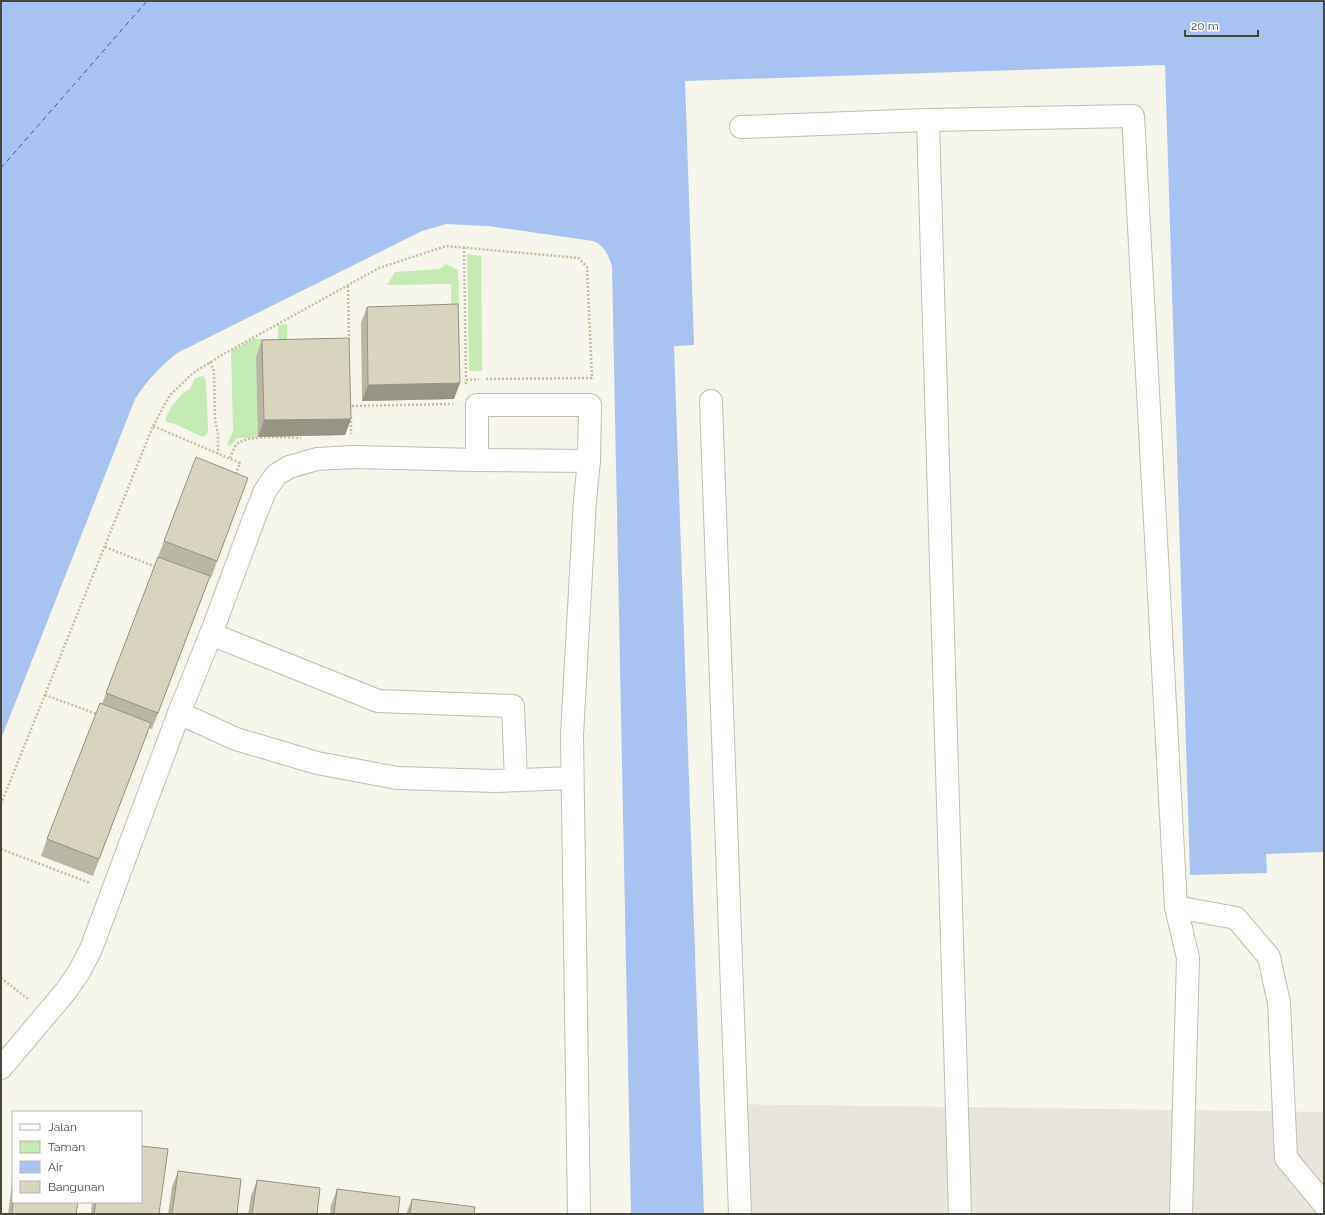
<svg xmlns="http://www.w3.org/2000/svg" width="1325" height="1215" font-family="Raleway,sans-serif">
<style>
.industrial{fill:#e6e4dc}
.green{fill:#c5eab4}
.water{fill:#a8c3f2}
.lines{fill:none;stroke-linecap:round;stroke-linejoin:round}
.ferry{stroke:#2f5fb9;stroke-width:1;stroke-dasharray:5 4;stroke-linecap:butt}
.minor-casing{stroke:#c2bfad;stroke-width:24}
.path{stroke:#c4bf9e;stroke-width:2.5;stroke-dasharray:2 2;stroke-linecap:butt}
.minor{stroke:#fff;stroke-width:22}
.wall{fill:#bab6a5}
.shaded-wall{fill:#979486}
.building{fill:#d8d4c0;stroke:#979486}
</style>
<rect width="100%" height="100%" fill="#f6f5eb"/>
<polygon class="industrial" points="734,1104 1324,1112 1324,1214 732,1214"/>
<g class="green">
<polygon points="467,254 481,256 482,371 469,371"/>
<polygon points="446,264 458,270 460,361 453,361 451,284 387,285 395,272 439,269"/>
<polygon points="287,324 287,356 257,438 237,438 231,445 228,446 228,442 233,431 231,351 253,339 278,339 278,325"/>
<polygon points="203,376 206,380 208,430 207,434 203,437 175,424 166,422 166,417 172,406 183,393 190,389 195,378"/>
</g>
<path class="water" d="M1,1H1324V852L1266,854L1267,873L1190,875L1165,65L685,81L694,345L674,346L704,1214H631L612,266C608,255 605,246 593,241L488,226L446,224L422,231L177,353C159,368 148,379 135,399L1,739Z"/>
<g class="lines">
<polyline class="ferry" points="1,168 147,1"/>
<g class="minor-casing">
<g id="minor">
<polyline points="928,120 960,1214"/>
<polyline points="741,127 928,120 1133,116 1176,907 1188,958 1181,1214"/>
<polyline points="711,401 740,1214"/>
<polyline points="477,460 477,405 590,405 589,461"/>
<polyline points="211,634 378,701 513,706 516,780"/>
<polyline points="179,713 236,739 317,763 397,778 495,781 572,778"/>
<polyline points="1176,907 1236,918 1269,957 1279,1003 1286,1158 1324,1204"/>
<polyline points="1,1068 66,991 79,972 91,949 179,713 211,634 253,521 265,491 276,475 289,467 317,459 354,457 477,460 589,461 585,500 572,735 579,1214"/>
</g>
</g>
<g class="path">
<polyline points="464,247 466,380"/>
<polyline points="348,286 349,340"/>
<polyline points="210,362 214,371 215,420 218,433 218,454"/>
<polyline points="466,384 466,380 479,379"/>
<polyline points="350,408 350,406 453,404"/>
<polyline points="351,417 351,434"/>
<polyline points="153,426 170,395 193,373 222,355 379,268 446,246 579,258 587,267 592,378 486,379"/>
<path d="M230,458C232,454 233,448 237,444C250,434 285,438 301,438"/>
<polyline points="105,547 156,567"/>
<polyline points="45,695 97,714"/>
<polyline points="1,804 153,426 240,463 235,476"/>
<polyline points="1,849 90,883"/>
<polyline points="1,978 28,999"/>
</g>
<use href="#minor" class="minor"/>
</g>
<g class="wall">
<polygon points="367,307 454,399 362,401 361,323"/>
<polygon points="262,340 351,419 345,435 258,437 256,357"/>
<polygon points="248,478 211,578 210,577 152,729 149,728 93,876 41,856 47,839 102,704 164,541"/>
<polygon points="178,1171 237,1214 168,1214 172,1187"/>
<polygon points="13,1175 13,1202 76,1214 8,1214"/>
<polygon points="257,1180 317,1214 248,1214 251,1196"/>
<polygon points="337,1189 398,1214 330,1214 331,1205"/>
<polygon points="412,1199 474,1214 406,1214"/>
<polygon points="92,1202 141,1202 159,1214 91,1214"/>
</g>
<g class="shaded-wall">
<polygon points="460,383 454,399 362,401 368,385"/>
<polygon points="351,419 345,435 258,437 264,420"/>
</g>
<g class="building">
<polygon points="458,304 460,383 368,385 367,307"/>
<polygon points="349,338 351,419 264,420 262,340"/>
<polygon points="196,457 248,478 217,561 164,541"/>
<polygon points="158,557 210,576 158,713 106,693"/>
<polygon points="100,703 151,723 99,859 47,839"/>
<polygon points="141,1146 168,1149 159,1214 94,1214 96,1202 141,1202"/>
<polygon points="178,1171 241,1179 237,1214 172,1214"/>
<polygon points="257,1180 320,1188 317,1214 252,1214"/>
<polygon points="337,1189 400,1197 398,1214 334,1214"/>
<polygon points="412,1199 475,1207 474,1214 410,1214"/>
<polygon points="13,1202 78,1202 76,1214 12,1214"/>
</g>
<rect width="1325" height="1215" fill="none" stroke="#4a4739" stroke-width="4"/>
<rect x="12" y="1111" width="130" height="92" fill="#ffffff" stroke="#b7b5b0"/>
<rect x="20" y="1124" width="20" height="6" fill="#ffffff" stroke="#b7b5b0"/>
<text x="48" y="1131" font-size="12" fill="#4a4739">Jalan</text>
<rect x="20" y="1141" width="20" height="12" fill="#c5eab4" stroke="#b7b5b0"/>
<text x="48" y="1151" font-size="12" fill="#4a4739">Taman</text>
<rect x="20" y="1161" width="20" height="12" fill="#a8c3f2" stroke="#b7b5b0"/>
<text x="48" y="1171" font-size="12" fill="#4a4739">Air</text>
<rect x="20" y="1181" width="20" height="12" fill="#d8d4c0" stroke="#b7b5b0"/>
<text x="48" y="1191" font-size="12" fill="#4a4739">Bangunan</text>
<path d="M1185 30v6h73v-6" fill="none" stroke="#4a4739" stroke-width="2"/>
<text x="1191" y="30" font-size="12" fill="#4a4739" stroke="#ffffff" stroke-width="3" paint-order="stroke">20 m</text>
</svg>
